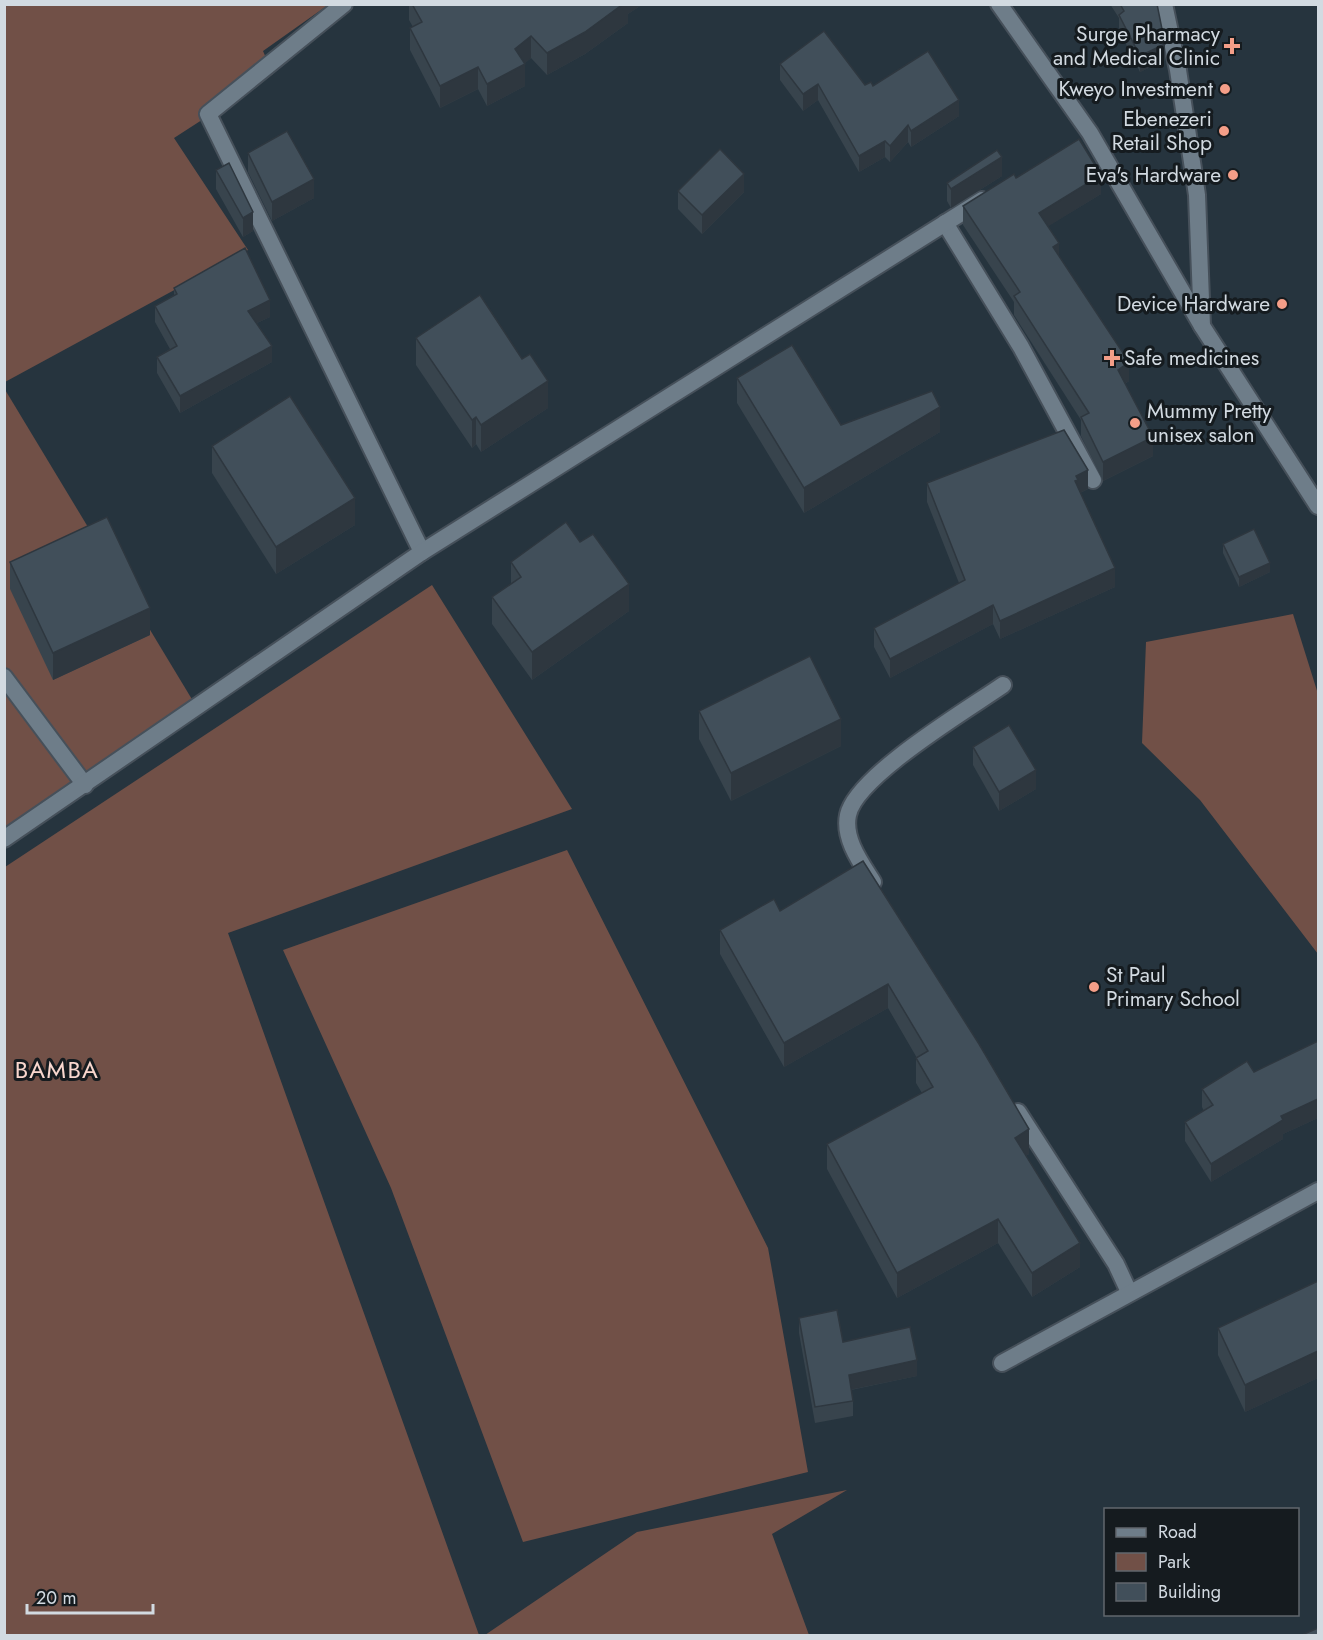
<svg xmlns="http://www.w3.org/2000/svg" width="1323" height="1640" font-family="Jost,sans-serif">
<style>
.green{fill:#715047}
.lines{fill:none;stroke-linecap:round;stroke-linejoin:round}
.service-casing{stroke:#46505a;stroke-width:20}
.minor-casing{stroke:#46505a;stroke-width:20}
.tertiary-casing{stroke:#46505a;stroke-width:20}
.service{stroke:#6e7d89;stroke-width:16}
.minor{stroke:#6e7d89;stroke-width:16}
.tertiary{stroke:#6e7d89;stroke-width:16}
.wall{fill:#38444d}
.shaded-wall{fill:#2e373f}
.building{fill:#414f5a;stroke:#2e373f;stroke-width:1.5}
.poi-dot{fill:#f49e88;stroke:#151b1f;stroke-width:2}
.labels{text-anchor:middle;stroke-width:6;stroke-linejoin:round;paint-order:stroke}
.poi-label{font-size:21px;fill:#d2dae1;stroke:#151b1f;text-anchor:end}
.quarter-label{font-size:24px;letter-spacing:1.5px;fill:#f9d7ce;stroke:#151b1f}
</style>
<rect width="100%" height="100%" fill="#26343e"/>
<g class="green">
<polygon points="5,5 328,5 263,51 273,74 174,138 248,250 5,382"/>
<polygon points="4,388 193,701 5,827 4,827"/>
<polygon points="432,585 572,809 228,933 479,1635 5,1635 5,867"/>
<polygon points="1293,614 1318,694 1318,954 1200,800 1142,743 1146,642"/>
<polygon points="567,850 768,1248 808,1472 523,1542 391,1188 283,950"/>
<polygon points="847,1490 772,1534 809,1635 485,1635 637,1532"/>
</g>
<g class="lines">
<g class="service-casing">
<g id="service">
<path d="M873,882C861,863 843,839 848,815C856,776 967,710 1003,685"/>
<polyline points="1018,1112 1116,1264 1129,1292"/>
<polyline points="1002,1363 1318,1191"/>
</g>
</g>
<g class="minor-casing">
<g id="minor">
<polyline points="344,4 208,114 422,552"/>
<polyline points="1164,4 1178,70 1197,195 1202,326"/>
<polyline points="945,223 1021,347 1093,480"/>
<polyline points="4,677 85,785"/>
<polyline points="4,839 422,552 982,200"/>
</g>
</g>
<g class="tertiary-casing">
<polyline id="tertiary" points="999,4 1090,133 1202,326 1318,506"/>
</g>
<use href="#service" class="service"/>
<use href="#minor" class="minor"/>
<use href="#tertiary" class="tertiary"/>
</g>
<g class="wall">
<polygon points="409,4 643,4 628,14 628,23 585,54 547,75 531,58 524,64 525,86 487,106 478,89 440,108 410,50 410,28 413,27 409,20"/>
<polygon points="1110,4 1157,4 1165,60 1140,72 1119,30 1119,18"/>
<polygon points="780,64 865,85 873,86 959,116 911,147 908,142 890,162 885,157 859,172 818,100 803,111 780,80"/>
<polygon points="248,153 314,198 272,221 248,172"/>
<polygon points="216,170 253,231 243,237 216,189"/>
<polygon points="1002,176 951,208 947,201 947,183"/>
<polygon points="1016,178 1101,194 1048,226 1059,256 1129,381 1125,384 1153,456 1103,481 1081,436 1081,420 1014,315 1014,302 963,225 963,206"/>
<polygon points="678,191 744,192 702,234 678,209"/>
<polygon points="174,288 270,317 257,323 272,362 180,413 157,373 157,357 170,349 155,322 155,306 174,295"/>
<polygon points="416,338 548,408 481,452 476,444 472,448 416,365"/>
<polygon points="737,378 841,425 940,432 804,513 737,403"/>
<polygon points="212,446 355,525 276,574 212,473"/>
<polygon points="927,483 1088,489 1080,493 1115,587 1000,639 993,624 890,678 874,647 874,628 959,583 927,502"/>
<polygon points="580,542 629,611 532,680 492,624 492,597 511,584 511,562"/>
<polygon points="1223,544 1270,572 1239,587 1223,553"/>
<polygon points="10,562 150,635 53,680 10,589"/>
<polygon points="699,711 841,746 731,801 699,739"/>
<polygon points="973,747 1036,789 999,811 973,765"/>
<polygon points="863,861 1029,1154 1026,1156 1080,1267 1032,1297 998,1243 897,1298 827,1169 827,1144 922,1093 916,1083 916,1058 917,1058 888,1008 784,1067 720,954 720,930 780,911"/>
<polygon points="1318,1041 1318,1118 1283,1134 1283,1139 1211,1182 1185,1141 1185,1122 1204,1111 1202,1107 1202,1089 1254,1072"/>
<polygon points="1318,1281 1318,1378 1245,1412 1218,1355 1218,1328"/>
<polygon points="799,1318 843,1342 917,1376 851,1390 853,1401 853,1416 815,1423 799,1333"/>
</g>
<g class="shaded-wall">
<polygon points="623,4 643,4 628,14 628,23 585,54 547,75 547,53"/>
<polygon points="531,36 531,58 522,66 525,64 525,86 487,106 487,84 515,49"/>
<polygon points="1165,44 1165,60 1140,72 1140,56"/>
<polygon points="478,67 478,89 440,108 440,86"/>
<polygon points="818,84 818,100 803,111 803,94"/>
<polygon points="959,100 959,116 911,147 911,131"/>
<polygon points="908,125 908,142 890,162 890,146"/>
<polygon points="885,141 885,157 859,172 859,156"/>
<polygon points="1002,157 1002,176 951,208 951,189"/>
<polygon points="744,174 744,192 702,234 702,215"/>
<polygon points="1101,175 1101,194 1039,232 1039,213"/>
<polygon points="314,179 314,198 272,221 272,202"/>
<polygon points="253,212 253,231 243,237 243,218"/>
<polygon points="1059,243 1059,262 1053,247"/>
<polygon points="270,300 270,317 248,327 248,311"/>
<polygon points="272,346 272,362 180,413 180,396"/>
<polygon points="1129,362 1129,381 1118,388 1118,370"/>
<polygon points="548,381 548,408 481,452 481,425"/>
<polygon points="940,407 940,432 804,513 804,488"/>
<polygon points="476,417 476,444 472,448 472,420"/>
<polygon points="1153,437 1153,456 1103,481 1103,462"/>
<polygon points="1088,470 1088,489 1078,494 1075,481 1076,476"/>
<polygon points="355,498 355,525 276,574 276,547"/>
<polygon points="1270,563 1270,572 1239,587 1239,577"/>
<polygon points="1115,568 1115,587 1000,639 1000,621"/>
<polygon points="629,584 629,611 532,680 532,652"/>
<polygon points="993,605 993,624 890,678 890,659"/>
<polygon points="150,608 150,635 53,680 53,653"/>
<polygon points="841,719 841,746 731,801 731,773"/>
<polygon points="1036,770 1036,789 999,811 999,792"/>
<polygon points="888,984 888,1008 784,1067 784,1043"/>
<polygon points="1318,1099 1318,1118 1283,1134 1283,1139 1211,1182 1211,1164 1281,1116"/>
<polygon points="1029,1129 1029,1154 1015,1162 1015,1138"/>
<polygon points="998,1219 998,1243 897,1298 897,1273"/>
<polygon points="1080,1243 1080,1267 1032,1297 1032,1273"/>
<polygon points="1318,1351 1318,1378 1245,1412 1245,1385"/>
<polygon points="917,1360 917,1376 849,1390 849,1375"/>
</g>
<g class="building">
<polygon points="412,4 623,4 585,32 547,53 531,36 515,49 525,64 487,84 478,67 440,86 410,28 422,22"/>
<polygon points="1120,4 1157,4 1165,44 1140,56 1119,15 1124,11"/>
<polygon points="824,31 865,85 871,82 873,86 928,51 959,100 911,131 908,125 890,146 885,141 859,156 818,84 803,94 780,64"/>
<polygon points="287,131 314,179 272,202 248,153"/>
<polygon points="1079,139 1101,175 1039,213 1059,243 1053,247 1129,362 1118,370 1153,437 1103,462 1081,417 1089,413 1014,296 1020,292 963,206 1014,174 1016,178"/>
<polygon points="720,149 744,174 702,215 678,191"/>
<polygon points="997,150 1002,157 951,189 947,183"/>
<polygon points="229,163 253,212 243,218 216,170"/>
<polygon points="245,248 270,300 248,311 272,346 180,396 157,357 177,346 155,306 177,294 174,288"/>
<polygon points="480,295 522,359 530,354 548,381 481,425 476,417 472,420 416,338"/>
<polygon points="792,345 841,425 932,391 940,407 804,488 737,378"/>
<polygon points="290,396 355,498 276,547 212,446"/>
<polygon points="1064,430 1088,470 1076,476 1078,480 1075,481 1115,568 1000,621 993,605 890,659 874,628 965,580 927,483"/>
<polygon points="107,517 150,608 53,653 10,562"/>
<polygon points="566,522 580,542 593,534 629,584 532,652 492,597 521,577 511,562"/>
<polygon points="1254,529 1270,563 1239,577 1223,544"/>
<polygon points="810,656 841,719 731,773 699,711"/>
<polygon points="1009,725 1036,770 999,792 973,747"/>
<polygon points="863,861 979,1044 1029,1129 1015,1138 1080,1243 1032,1273 998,1219 897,1273 827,1144 933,1087 916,1058 928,1051 888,984 784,1043 720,930 774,899 780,911"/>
<polygon points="1318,1041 1318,1099 1281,1116 1283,1120 1211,1164 1185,1122 1213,1105 1202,1089 1247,1061 1254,1072"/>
<polygon points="1318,1281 1318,1351 1245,1385 1218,1328"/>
<polygon points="837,1310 843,1342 910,1327 917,1360 849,1375 853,1401 815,1407 799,1318"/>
<polygon points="1318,1628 1318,1635 1305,1635 1304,1634"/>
</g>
<g class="poi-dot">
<path d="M1229 37h6v6h6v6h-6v6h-6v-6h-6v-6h6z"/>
<circle cx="1225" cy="89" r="6"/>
<circle cx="1224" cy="131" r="6"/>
<circle cx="1233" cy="175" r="6"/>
<circle cx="1282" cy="304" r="6"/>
<path d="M1109 349h6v6h6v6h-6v6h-6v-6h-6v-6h6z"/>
<circle cx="1135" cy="423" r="6"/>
<circle cx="1094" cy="987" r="6"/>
</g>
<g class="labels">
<g class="poi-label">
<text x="1220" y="41">Surge Pharmacy<tspan x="1220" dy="24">and Medical Clinic</tspan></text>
<text x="1213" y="96">Kweyo Investment</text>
<text x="1212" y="126">Ebenezeri<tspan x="1212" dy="24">Retail Shop</tspan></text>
<text x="1221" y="182">Eva's Hardware</text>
<text x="1270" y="311">Device Hardware</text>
<text x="1124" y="365" text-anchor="start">Safe medicines</text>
<text x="1147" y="418" text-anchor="start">Mummy Pretty<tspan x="1147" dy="24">unisex salon</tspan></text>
<text x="1106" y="982" text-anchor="start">St Paul<tspan x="1106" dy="24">Primary School</tspan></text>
</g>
<g class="quarter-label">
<text x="57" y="1078">BAMBA</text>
</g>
</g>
<rect width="1323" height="1640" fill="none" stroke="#d2dae1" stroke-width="12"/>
<rect x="1104" y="1508" width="195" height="108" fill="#151b1f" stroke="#61676d" stroke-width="1.5"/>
<rect x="1116" y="1528" width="30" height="9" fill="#6e7d89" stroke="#61676d" stroke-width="1.5"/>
<text x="1158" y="1538" font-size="18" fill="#d2dae1">Road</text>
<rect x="1116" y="1553" width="30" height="18" fill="#715047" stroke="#61676d" stroke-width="1.5"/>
<text x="1158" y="1568" font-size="18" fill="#d2dae1">Park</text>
<rect x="1116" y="1583" width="30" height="18" fill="#414f5a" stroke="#61676d" stroke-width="1.5"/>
<text x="1158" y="1598" font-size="18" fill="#d2dae1">Building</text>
<path d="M27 1604v9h126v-9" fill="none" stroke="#d2dae1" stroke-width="3"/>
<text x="36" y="1604" font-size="18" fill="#d2dae1" stroke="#151b1f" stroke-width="4.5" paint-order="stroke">20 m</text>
</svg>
